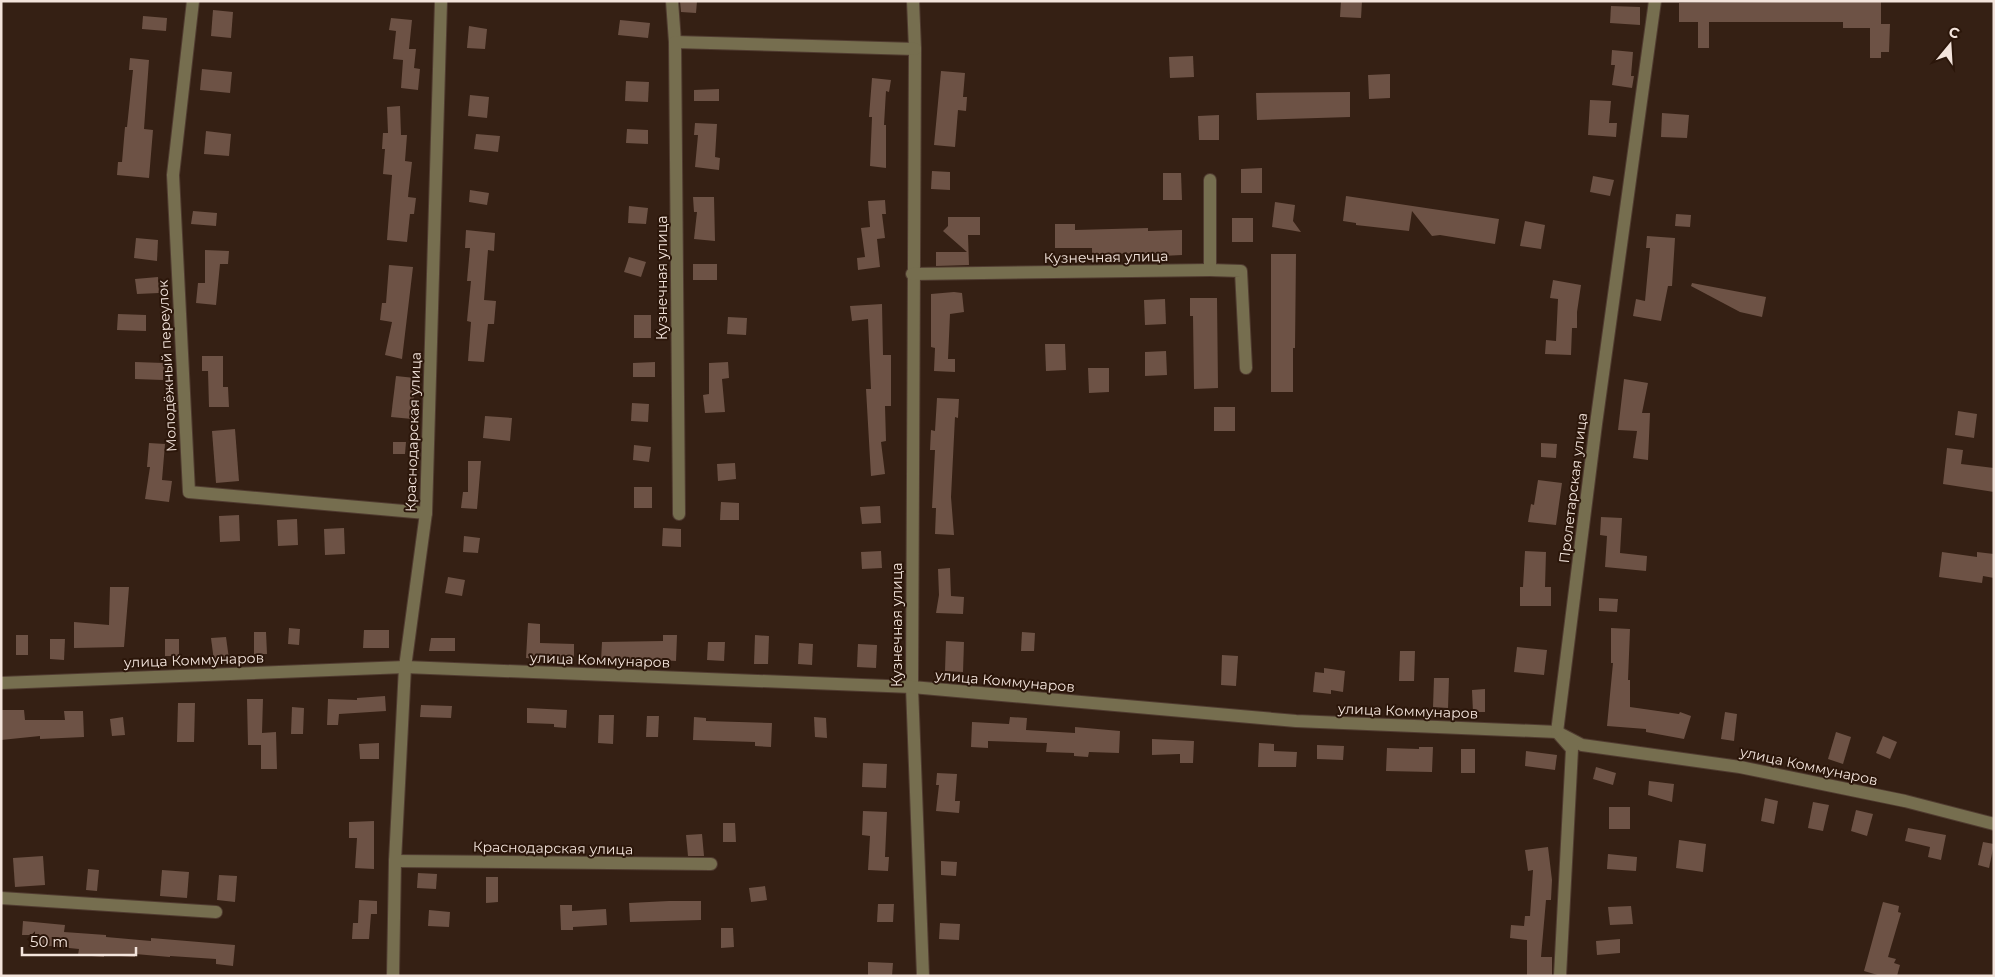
<svg xmlns="http://www.w3.org/2000/svg" width="1995" height="977" font-family="Montserrat,sans-serif">
<style>
.building{fill:#6d5245}
.lines{fill:none;stroke-linecap:round;stroke-linejoin:round}
.minor-casing{stroke:#503b30;stroke-width:14}
.minor{stroke:#766e4f;stroke-width:12}
.labels{text-anchor:middle;stroke-width:4;stroke-linejoin:round;paint-order:stroke}
.street-label{font-size:14px;fill:#f3e4dc;stroke:#2b160a}
</style>
<rect width="100%" height="100%" fill="#352014"/>
<g class="building">
<polygon points="680,1 697,1 696,13 681,12"/>
<polygon points="1341,1 1362,1 1361,18 1340,17"/>
<polygon points="1881,1 1881,24 1890,24 1889,52 1881,52 1881,58 1870,58 1870,28 1843,28 1843,22 1709,22 1709,48 1698,48 1698,22 1679,22 1679,3"/>
<polygon points="1611,6 1640,7 1640,25 1610,23"/>
<polygon points="213,10 233,12 231,38 211,36"/>
<polygon points="143,16 167,18 166,31 142,29"/>
<polygon points="391,18 412,20 409,49 416,49 414,68 420,69 418,90 401,88 403,60 393,59 396,31 389,30"/>
<polygon points="620,20 650,23 648,38 618,35"/>
<polygon points="469,26 487,29 485,49 467,48"/>
<polygon points="1612,50 1633,52 1631,76 1634,76 1632,88 1612,85 1615,65 1611,65"/>
<polygon points="1193,56 1194,77 1170,78 1169,57"/>
<polygon points="130,58 149,60 144,129 153,130 149,178 117,175 118,162 122,162 125,127 127,127 133,70 129,70"/>
<polygon points="202,69 232,72 230,93 200,90"/>
<polygon points="941,71 965,73 963,97 967,97 966,111 958,110 955,147 934,145"/>
<polygon points="1390,74 1390,98 1369,99 1368,75"/>
<polygon points="872,78 891,80 889,92 886,91 884,125 886,125 886,168 870,166 872,117 869,117"/>
<polygon points="626,81 649,82 648,102 625,101"/>
<polygon points="719,89 719,101 694,101 694,90"/>
<polygon points="1350,92 1350,117 1257,120 1256,93"/>
<polygon points="470,95 489,97 487,118 468,116"/>
<polygon points="1590,100 1611,101 1609,123 1617,123 1616,137 1588,135"/>
<polygon points="400,106 401,135 407,135 405,161 412,162 408,197 416,198 414,214 410,214 407,242 387,240 392,175 383,174 385,149 382,149 383,133 388,133 387,107"/>
<polygon points="1662,113 1689,115 1687,138 1661,137"/>
<polygon points="1219,115 1219,140 1199,140 1198,116"/>
<polygon points="695,123 717,124 715,157 720,158 719,170 695,167 698,135 694,135"/>
<polygon points="627,129 648,130 648,144 626,143"/>
<polygon points="206,131 231,134 229,156 204,154"/>
<polygon points="476,134 500,136 498,152 474,149"/>
<polygon points="1262,168 1262,193 1241,193 1241,169"/>
<polygon points="932,171 950,172 950,190 931,189"/>
<polygon points="1163,173 1181,173 1182,200 1163,200"/>
<polygon points="1593,176 1614,180 1610,196 1590,192"/>
<polygon points="470,190 489,193 487,205 469,202"/>
<polygon points="1346,196 1499,219 1495,244 1440,235 1432,236 1412,211 1409,231 1356,225 1356,223 1343,221"/>
<polygon points="693,197 714,197 715,241 694,239 697,212 694,212"/>
<polygon points="885,200 886,214 882,214 885,238 877,239 880,267 858,270 857,258 865,257 861,228 870,227 868,201"/>
<polygon points="1275,202 1295,205 1293,221 1301,232 1272,227"/>
<polygon points="629,206 648,208 646,224 628,223"/>
<polygon points="193,211 217,213 216,226 191,224"/>
<polygon points="1676,214 1691,215 1690,227 1675,226"/>
<polygon points="948,217 980,217 980,235 968,235 969,265 936,266 936,252 967,252 943,231 948,226"/>
<rect x="1232" y="218" width="21" height="24"/>
<polygon points="1525,221 1545,225 1541,249 1520,246"/>
<polygon points="1055,224 1075,224 1075,230 1148,228 1148,231 1182,230 1182,255 1162,256 1162,253 1092,254 1092,248 1055,248"/>
<polygon points="466,230 495,233 494,251 488,250 484,300 496,301 494,324 488,324 484,362 468,361 471,322 467,321 471,281 467,281 470,248 465,248"/>
<polygon points="1647,236 1675,238 1672,286 1668,286 1661,321 1633,316 1636,299 1645,301 1650,248 1646,248"/>
<polygon points="136,238 158,240 157,261 134,258"/>
<polygon points="205,250 229,251 228,264 220,264 216,305 196,303 198,283 205,283"/>
<polygon points="1271,254 1296,254 1295,348 1293,348 1293,392 1271,392"/>
<polygon points="629,257 646,262 641,277 624,272"/>
<rect x="693" y="264" width="24" height="16"/>
<polygon points="389,265 413,267 402,359 385,355 392,322 380,320 382,303 386,303"/>
<polygon points="158,277 159,293 137,294 135,279"/>
<polygon points="1553,280 1581,285 1577,312 1577,328 1572,328 1571,355 1545,354 1546,340 1556,341 1558,299 1550,298"/>
<polygon points="1692,283 1766,297 1762,317 1740,312 1691,286"/>
<polygon points="954,292 962,293 964,312 950,314 948,359 955,359 955,372 934,371 935,348 931,347 931,294"/>
<polygon points="1190,298 1217,298 1218,388 1194,389 1193,316 1190,316"/>
<polygon points="1165,299 1166,324 1145,325 1144,300"/>
<polygon points="882,304 883,355 891,355 891,406 885,406 886,441 881,442 885,474 871,476 866,389 871,389 868,319 852,321 850,306"/>
<polygon points="118,314 146,315 146,331 117,330"/>
<rect x="634" y="315" width="17" height="23"/>
<polygon points="728,317 747,318 746,335 727,334"/>
<polygon points="1045,344 1065,344 1066,370 1046,371"/>
<polygon points="1166,351 1167,375 1145,376 1145,352"/>
<polygon points="202,356 223,356 223,387 228,387 229,407 209,407 208,371 202,371"/>
<polygon points="135,362 164,363 163,380 135,379"/>
<polygon points="655,362 655,377 633,377 633,363"/>
<polygon points="728,362 729,378 722,379 725,412 705,413 703,395 709,394 709,363"/>
<polygon points="1088,368 1109,368 1109,392 1089,393"/>
<polygon points="396,376 415,378 412,419 391,417"/>
<polygon points="1624,379 1648,383 1642,413 1650,413 1648,460 1633,458 1637,431 1618,430"/>
<polygon points="937,398 959,399 958,418 955,417 951,497 954,535 935,534 936,508 932,508 935,450 930,450 931,430 935,431"/>
<polygon points="632,403 649,404 648,422 631,421"/>
<rect x="1214" y="407" width="21" height="24"/>
<polygon points="1958,411 1977,414 1974,438 1955,435"/>
<polygon points="485,416 512,418 510,441 483,438"/>
<polygon points="235,429 239,481 216,483 212,431"/>
<polygon points="393,442 406,442 405,454 393,454"/>
<polygon points="149,443 165,444 162,480 172,481 169,502 145,499 150,467 147,467"/>
<polygon points="1541,443 1557,444 1556,458 1541,457"/>
<polygon points="634,445 651,447 649,462 633,460"/>
<polygon points="1947,448 1963,450 1961,464 1994,468 1994,492 1943,484"/>
<polygon points="468,461 481,461 477,509 461,508 463,492 468,492"/>
<polygon points="735,463 736,479 718,481 717,464"/>
<polygon points="1538,480 1562,483 1556,525 1528,522 1531,504 1534,505"/>
<rect x="634" y="487" width="18" height="21"/>
<polygon points="721,502 739,503 739,520 720,520"/>
<polygon points="880,506 881,523 862,524 860,507"/>
<polygon points="239,515 240,541 220,542 219,516"/>
<polygon points="1601,517 1622,518 1620,553 1647,556 1646,571 1605,567 1607,536 1600,535"/>
<polygon points="297,519 298,545 278,546 277,520"/>
<polygon points="344,528 345,554 325,555 324,529"/>
<polygon points="663,528 681,529 681,547 662,546"/>
<polygon points="464,536 480,538 478,553 463,552"/>
<polygon points="881,551 882,568 862,569 861,552"/>
<polygon points="1525,551 1546,552 1545,587 1551,587 1551,606 1520,606 1520,587 1523,587"/>
<polygon points="1942,552 1977,557 1977,552 1994,554 1994,578 1983,576 1982,583 1939,577"/>
<polygon points="950,568 951,596 964,597 963,614 936,613 939,595 938,569"/>
<polygon points="448,577 465,580 462,596 445,593"/>
<polygon points="110,587 129,587 124,647 74,648 74,622 109,625"/>
<polygon points="1599,598 1618,599 1617,612 1599,611"/>
<polygon points="528,623 540,624 540,643 574,644 574,662 526,658"/>
<polygon points="289,628 300,629 299,645 288,644"/>
<polygon points="1611,628 1630,629 1628,680 1630,680 1630,707 1679,714 1680,712 1691,716 1684,739 1646,732 1646,729 1607,726 1613,663 1611,663"/>
<polygon points="364,630 389,630 389,648 363,648"/>
<polygon points="254,632 266,632 267,654 254,654"/>
<polygon points="1022,632 1035,633 1034,651 1021,651"/>
<rect x="16" y="635" width="12" height="20"/>
<polygon points="663,635 677,635 676,661 643,659 642,664 601,661 602,642 663,641"/>
<polygon points="755,635 769,636 768,664 754,664"/>
<polygon points="226,637 229,659 214,661 211,638"/>
<polygon points="431,638 455,638 455,651 429,651"/>
<polygon points="50,639 65,639 64,660 50,659"/>
<rect x="165" y="639" width="14" height="17"/>
<polygon points="946,641 964,642 963,672 945,671"/>
<polygon points="708,642 725,642 724,661 707,660"/>
<polygon points="799,643 813,644 812,665 798,664"/>
<polygon points="858,644 877,645 876,668 857,667"/>
<polygon points="1517,647 1547,650 1544,675 1514,672"/>
<polygon points="1400,651 1415,651 1414,681 1399,681"/>
<polygon points="1222,655 1238,656 1236,686 1221,685"/>
<polygon points="1324,668 1345,671 1343,692 1331,690 1331,694 1313,692 1315,672 1324,673"/>
<polygon points="1434,678 1449,678 1448,708 1433,707"/>
<polygon points="1485,689 1485,712 1473,712 1472,690"/>
<polygon points="385,696 386,711 339,714 338,725 327,725 328,699 357,700 357,698"/>
<polygon points="247,699 263,699 262,733 276,732 277,769 261,769 261,745 248,745"/>
<polygon points="178,703 195,703 194,742 177,742"/>
<polygon points="421,705 452,706 451,718 420,717"/>
<polygon points="292,707 304,708 303,734 291,734"/>
<polygon points="527,708 567,710 566,728 554,727 554,724 527,723"/>
<polygon points="1,710 24,710 25,720 65,720 64,711 83,711 84,737 40,739 40,736 1,740"/>
<polygon points="1725,712 1737,714 1734,741 1721,739"/>
<polygon points="599,715 614,715 613,744 598,743"/>
<polygon points="647,716 659,716 658,737 646,737"/>
<polygon points="123,717 125,735 112,736 110,719"/>
<polygon points="694,717 706,718 706,721 772,723 771,747 755,746 755,742 693,740"/>
<polygon points="814,717 826,718 827,738 815,737"/>
<polygon points="1010,717 1027,718 1026,730 1075,733 1075,727 1120,731 1119,753 1089,752 1088,757 1074,756 1074,753 1046,752 1047,743 988,741 988,748 971,747 972,722 1009,724"/>
<polygon points="1836,732 1851,737 1843,764 1828,759"/>
<polygon points="1883,736 1897,742 1890,759 1876,753"/>
<polygon points="1152,739 1194,741 1193,763 1180,763 1180,754 1152,755"/>
<polygon points="379,743 379,759 360,759 359,744"/>
<polygon points="1259,743 1274,744 1274,751 1297,752 1296,767 1258,767"/>
<polygon points="1317,745 1344,746 1343,760 1317,759"/>
<polygon points="1419,747 1433,747 1432,772 1386,771 1387,748 1419,749"/>
<rect x="1461" y="749" width="14" height="24"/>
<polygon points="1526,751 1557,755 1555,770 1525,766"/>
<polygon points="863,763 887,764 886,788 862,787"/>
<polygon points="1596,767 1616,773 1613,785 1593,779"/>
<polygon points="937,773 957,774 955,801 960,801 959,813 936,811 939,785 936,785"/>
<polygon points="1649,781 1674,784 1672,802 1648,795"/>
<polygon points="1765,798 1778,801 1774,824 1761,821"/>
<polygon points="1813,802 1829,805 1823,831 1808,828"/>
<rect x="1609" y="807" width="21" height="22"/>
<polygon points="1856,810 1873,814 1867,836 1851,831"/>
<polygon points="863,811 887,812 885,857 889,857 888,871 868,870 870,836 862,835"/>
<polygon points="374,821 374,869 355,868 357,838 349,838 349,822"/>
<polygon points="723,823 735,823 736,842 723,842"/>
<polygon points="1908,828 1946,835 1941,860 1928,857 1930,847 1905,841"/>
<polygon points="702,834 704,856 688,856 686,835"/>
<polygon points="1679,840 1706,844 1703,872 1676,868"/>
<polygon points="1983,842 1994,844 1989,868 1978,865"/>
<polygon points="1548,847 1552,880 1551,900 1546,900 1541,957 1552,957 1552,976 1527,976 1527,940 1510,938 1511,925 1524,926 1525,916 1530,916 1533,870 1528,871 1525,850"/>
<polygon points="1608,854 1637,857 1636,871 1607,869"/>
<polygon points="43,856 45,885 15,887 13,858"/>
<polygon points="941,861 957,862 956,876 941,875"/>
<polygon points="88,869 99,870 97,891 86,890"/>
<polygon points="162,870 189,872 187,898 160,896"/>
<polygon points="418,873 437,874 436,889 417,888"/>
<polygon points="219,875 237,876 235,902 217,900"/>
<polygon points="486,877 498,877 498,902 486,903"/>
<polygon points="765,886 767,900 751,902 749,888"/>
<polygon points="359,900 377,901 377,914 371,914 369,939 352,939 353,923 358,923"/>
<polygon points="669,901 701,901 701,920 630,922 629,903"/>
<polygon points="1883,902 1899,906 1898,912 1901,913 1888,957 1896,959 1894,963 1900,965 1897,976 1881,976 1864,971"/>
<polygon points="878,904 894,904 893,922 877,922"/>
<polygon points="560,905 572,905 572,911 606,909 607,925 573,927 573,930 561,930"/>
<polygon points="1631,906 1633,924 1610,925 1608,907"/>
<polygon points="429,910 450,912 449,927 428,926"/>
<polygon points="23,921 65,925 64,932 106,935 106,937 151,941 151,938 235,945 233,966 216,964 216,959 170,956 170,957 135,954 135,957 104,955 104,957 78,955 79,949 40,945 41,935 22,935"/>
<polygon points="940,923 960,924 959,940 939,939"/>
<polygon points="721,928 733,928 734,947 721,948"/>
<polygon points="1620,939 1620,953 1597,955 1596,941"/>
<polygon points="868,962 893,963 892,976 868,976"/>
</g>
<g class="lines">
<g class="minor-casing">
<g id="minor">
<polyline points="193,1 173,175 189,492 426,513"/>
<polyline points="672,1 675,42"/>
<polyline points="913,1 915,49 912,687 923,976"/>
<polyline points="1210,180 1210,270 1241,271 1246,368"/>
<polyline points="912,274 1210,270"/>
<polyline points="679,514 675,42 915,49"/>
<polyline points="1,683 405,667 912,687 1296,721 1557,732 1582,745 1740,767 1905,801 1994,824"/>
<polyline points="395,861 711,864"/>
<polyline points="1,898 216,912"/>
<polyline points="393,976 395,861 405,667 426,513 441,1"/>
<polyline points="1560,976 1572,749 1557,732 1596,424 1655,1"/>
</g>
</g>
<use href="#minor" class="minor"/>
</g>
<g class="labels">
<g class="street-label">
<text transform="translate(1106 257) rotate(-1)" y="5">Кузнечная улица</text>
<text transform="translate(662 278) rotate(-90)" y="5">Кузнечная улица</text>
<text transform="translate(167 366) rotate(-93)" y="5">Молодёжный переулок</text>
<text transform="translate(413 432) rotate(-88)" y="5">Краснодарская улица</text>
<text transform="translate(1573 488) rotate(-83)" y="5">Пролетарская улица</text>
<text transform="translate(897 625) rotate(-90)" y="5">Кузнечная улица</text>
<text transform="translate(194 660) rotate(-2)" y="5">улица Коммунаров</text>
<text transform="translate(600 660) rotate(2)" y="5">улица Коммунаров</text>
<text transform="translate(1005 681) rotate(5)" y="5">улица Коммунаров</text>
<text transform="translate(1408 711) rotate(2)" y="5">улица Коммунаров</text>
<text transform="translate(1809 766) rotate(12)" y="5">улица Коммунаров</text>
<text transform="translate(553 848) rotate(1)" y="5">Краснодарская улица</text>
</g>
</g>
<rect width="1995" height="977" fill="none" stroke="#f3e4dc" stroke-width="5"/>
<g transform="translate(1950 45) rotate(18)" stroke="#2b160a" stroke-width="4" paint-order="stroke">
<path d="M0-4L9 19L0 12L-9 19Z" fill="#f3e4dc"/>
<text y="-8" font-size="14" font-weight="bold" text-anchor="middle" fill="#f3e4dc">С</text>
</g>
<path d="M22 947v8h114v-8" fill="none" stroke="#f3e4dc" stroke-width="2.5"/>
<text x="30" y="947" font-size="15" fill="#f3e4dc" stroke="#2b160a" stroke-width="4" paint-order="stroke">50 m</text>
</svg>
